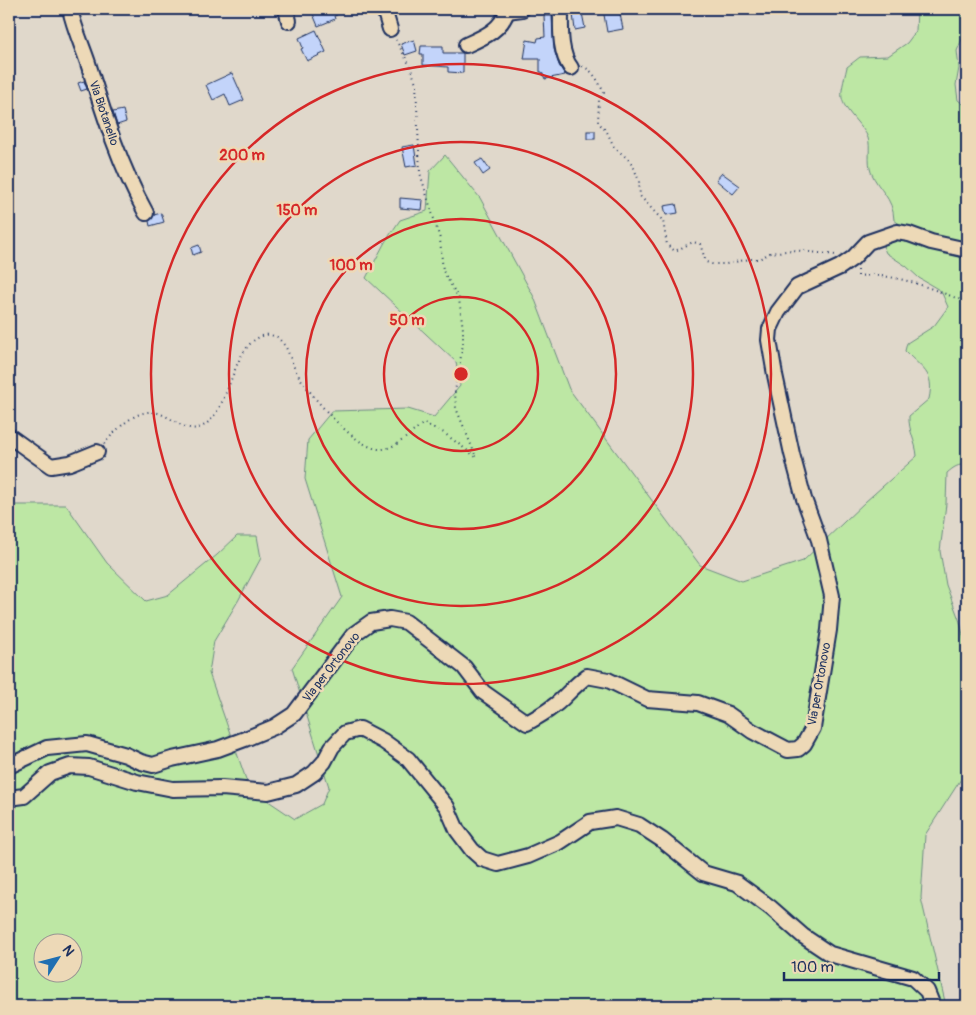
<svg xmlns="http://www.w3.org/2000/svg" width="976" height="1015" font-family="Pangolin,sans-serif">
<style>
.green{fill:#bde7a4;stroke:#6c8b81;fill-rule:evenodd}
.building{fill:#c3d4fa;stroke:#1b2f5e}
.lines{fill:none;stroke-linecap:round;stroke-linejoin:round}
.minor-casing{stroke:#1b2f5e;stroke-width:18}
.path{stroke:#1b2f5e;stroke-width:2;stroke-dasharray:1 4;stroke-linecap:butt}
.minor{stroke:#edd9b7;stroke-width:14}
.ring{fill:none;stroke:#d62828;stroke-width:2.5}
.labels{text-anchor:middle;stroke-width:5;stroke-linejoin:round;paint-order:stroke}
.street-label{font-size:12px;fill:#1b2f5e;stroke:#edd9b7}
.centre{fill:#d62828;stroke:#edd9b7;stroke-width:2.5}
.ring-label{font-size:15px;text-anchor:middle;font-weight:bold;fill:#d62828;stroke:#edd9b7;stroke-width:5;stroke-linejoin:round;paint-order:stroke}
</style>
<rect width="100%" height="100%" fill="#e0d8cb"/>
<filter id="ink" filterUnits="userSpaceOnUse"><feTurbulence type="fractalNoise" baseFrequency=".02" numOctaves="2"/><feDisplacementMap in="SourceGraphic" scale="10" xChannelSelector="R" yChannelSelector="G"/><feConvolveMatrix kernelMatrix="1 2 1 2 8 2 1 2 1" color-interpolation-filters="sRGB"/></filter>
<g filter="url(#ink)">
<g class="green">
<path d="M917,9H962L965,32L957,51L959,68L956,85L958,100L967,107V243C943,239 915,236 894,220C893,197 879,191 871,172C867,161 871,147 868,138C866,132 861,127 857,122C837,98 840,98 847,67L860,57L888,56L907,43L916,31Z"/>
<path d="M445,155L480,198L534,297L569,389L700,565L742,581L803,561L865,502L917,456C916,442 908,430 909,416L929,399C935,372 922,369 905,351L907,343L934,326L948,307L941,291L919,278L906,266L886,253L883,246L891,239H898L967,259V465C958,464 954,467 947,473L946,504L940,551L946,585L960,622L967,652V689L963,776L925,835L921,898L946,1006H9V818L19,804L9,780V505H66L107,563L146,601L168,595L217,555L237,536H257L261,558L238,601L214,641L209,673L249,788L295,819L322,804L329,787L292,668L342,597L305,479L308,440L332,411L408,409L434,417L460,386L456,362L366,278L385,242L400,220L427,211L430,171ZM42,942H72V972H42Z"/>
</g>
<g class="building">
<polygon points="327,9 335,9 337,15 334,16 335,19 318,26 313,14"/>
<polygon points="603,9 619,9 623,29 607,32"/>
<polygon points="582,13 585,28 575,30 573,14"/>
<polygon points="544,16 552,16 554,49 559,65 565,75 545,79 542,72 540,72 540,59 524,59 527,40 537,42 538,38 545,37"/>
<polygon points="316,30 326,52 307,61 301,49 303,48 299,38"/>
<polygon points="414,40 417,51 405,55 401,44"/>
<polygon points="421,46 443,46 443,53 463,53 463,73 448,72 448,67 423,65 423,54 420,54"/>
<polygon points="232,73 244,100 230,106 225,94 213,100 206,85"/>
<polygon points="84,81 87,89 81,91 78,83"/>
<polygon points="123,110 126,122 117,125 113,112"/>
<rect x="587" y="131" width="8" height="8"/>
<polygon points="414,145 417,165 406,167 402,147"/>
<polygon points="482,159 490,170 483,175 475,163"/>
<polygon points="722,173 740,186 733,194 716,180"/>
<polygon points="400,198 423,200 422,210 400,208"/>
<polygon points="676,204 678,213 666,215 664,206"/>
<polygon points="161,213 164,222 150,226 149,221 154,215"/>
<polygon points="199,245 201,252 193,255 191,248"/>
</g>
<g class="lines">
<g class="minor-casing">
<g id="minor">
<path d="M70,9C74,28 82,45 88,63C104,115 120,166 146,213"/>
<polyline points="286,9 289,21"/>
<polyline points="384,9 390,29"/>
<polyline points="507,9 507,11 522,9"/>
<path d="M561,9C561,28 559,52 571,68"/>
<path d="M466,45C484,37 501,30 507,11"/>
<polyline points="9,436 51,466 70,463 97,452"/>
<path d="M9,766L47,748L87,744L126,755L141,762L153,765L172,759L218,749L245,739L274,727L294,714L354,634L371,622L390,619L406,622L464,667L483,692L527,723C541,715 555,707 566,695C573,688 579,682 587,676L608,680L647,699L698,703L728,714L752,731L788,750L798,749L804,744L813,728L829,630L832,596L819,540L804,499L792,454L775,375L769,340L770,329L778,312L797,287L840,267L853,258L868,242L897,232L909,234L931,242L967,250"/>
<polyline points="9,798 24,796 50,773 70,766 89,767 137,782 173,789 222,788 268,792 296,785 314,773 324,762 332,747 345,733 360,729 383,741 408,759 447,807 457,830 472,850 482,859 498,864 528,856 560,842 590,822 616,818 639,825 662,840 703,873 737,883 771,908 803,936 830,954 913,978 927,991 933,1006"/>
</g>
</g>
<g class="path">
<path d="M582,66C594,71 598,81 604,93L599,100L598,122L607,132L614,147L628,159L634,168L639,181L640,196L663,221L667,245L675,251L693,242L700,244L706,262L712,264H726L749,259H759L770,253L793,250L836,255"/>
<path d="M858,270V276C896,272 931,289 967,302"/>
<path d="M104,444C116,430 134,410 154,412C172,415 188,438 206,424C232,405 232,341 266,335C269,334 274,336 277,337C281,341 286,346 288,352C291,359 293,366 297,373C309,394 358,453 383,449C398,447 412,432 424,423L444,433L476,457L456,408L455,392L463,344V329L459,299L443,271L440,239L420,173L416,83L410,66L396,40"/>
</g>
<use href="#minor" class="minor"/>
</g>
</g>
<g class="ring">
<circle cx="461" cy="374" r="77"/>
<circle cx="461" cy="374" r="155"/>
<circle cx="461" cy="374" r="232"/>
<circle cx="461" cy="374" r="310"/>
</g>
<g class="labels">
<g class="street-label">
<text transform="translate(104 113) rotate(71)" y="4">Via Biotanello</text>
<text transform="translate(331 667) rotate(-52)" y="4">Via per Ortonovo</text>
<text transform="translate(819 684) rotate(-80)" y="4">Via per Ortonovo</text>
</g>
</g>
<circle cx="461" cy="374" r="8" class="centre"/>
<g class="ring-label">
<text x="242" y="160">200 m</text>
<text x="297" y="215">150 m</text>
<text x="351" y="270">100 m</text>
<text x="407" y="325">50 m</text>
</g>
<rect width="976" height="1015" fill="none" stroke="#edd9b7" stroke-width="30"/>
<rect x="15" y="15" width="946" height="985" fill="none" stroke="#1b2f5e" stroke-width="2" filter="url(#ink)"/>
<g transform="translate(58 958) rotate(54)"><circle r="24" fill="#edd9b7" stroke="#999593"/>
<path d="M0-4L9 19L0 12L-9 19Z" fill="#1f6fb2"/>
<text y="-8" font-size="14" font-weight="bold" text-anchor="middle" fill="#1b2f5e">N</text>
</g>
<path d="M784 972v8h155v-8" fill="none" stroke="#1b2f5e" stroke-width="2.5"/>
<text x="791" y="972" font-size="15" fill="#1b2f5e" stroke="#edd9b7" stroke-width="4" paint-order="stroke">100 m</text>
</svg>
